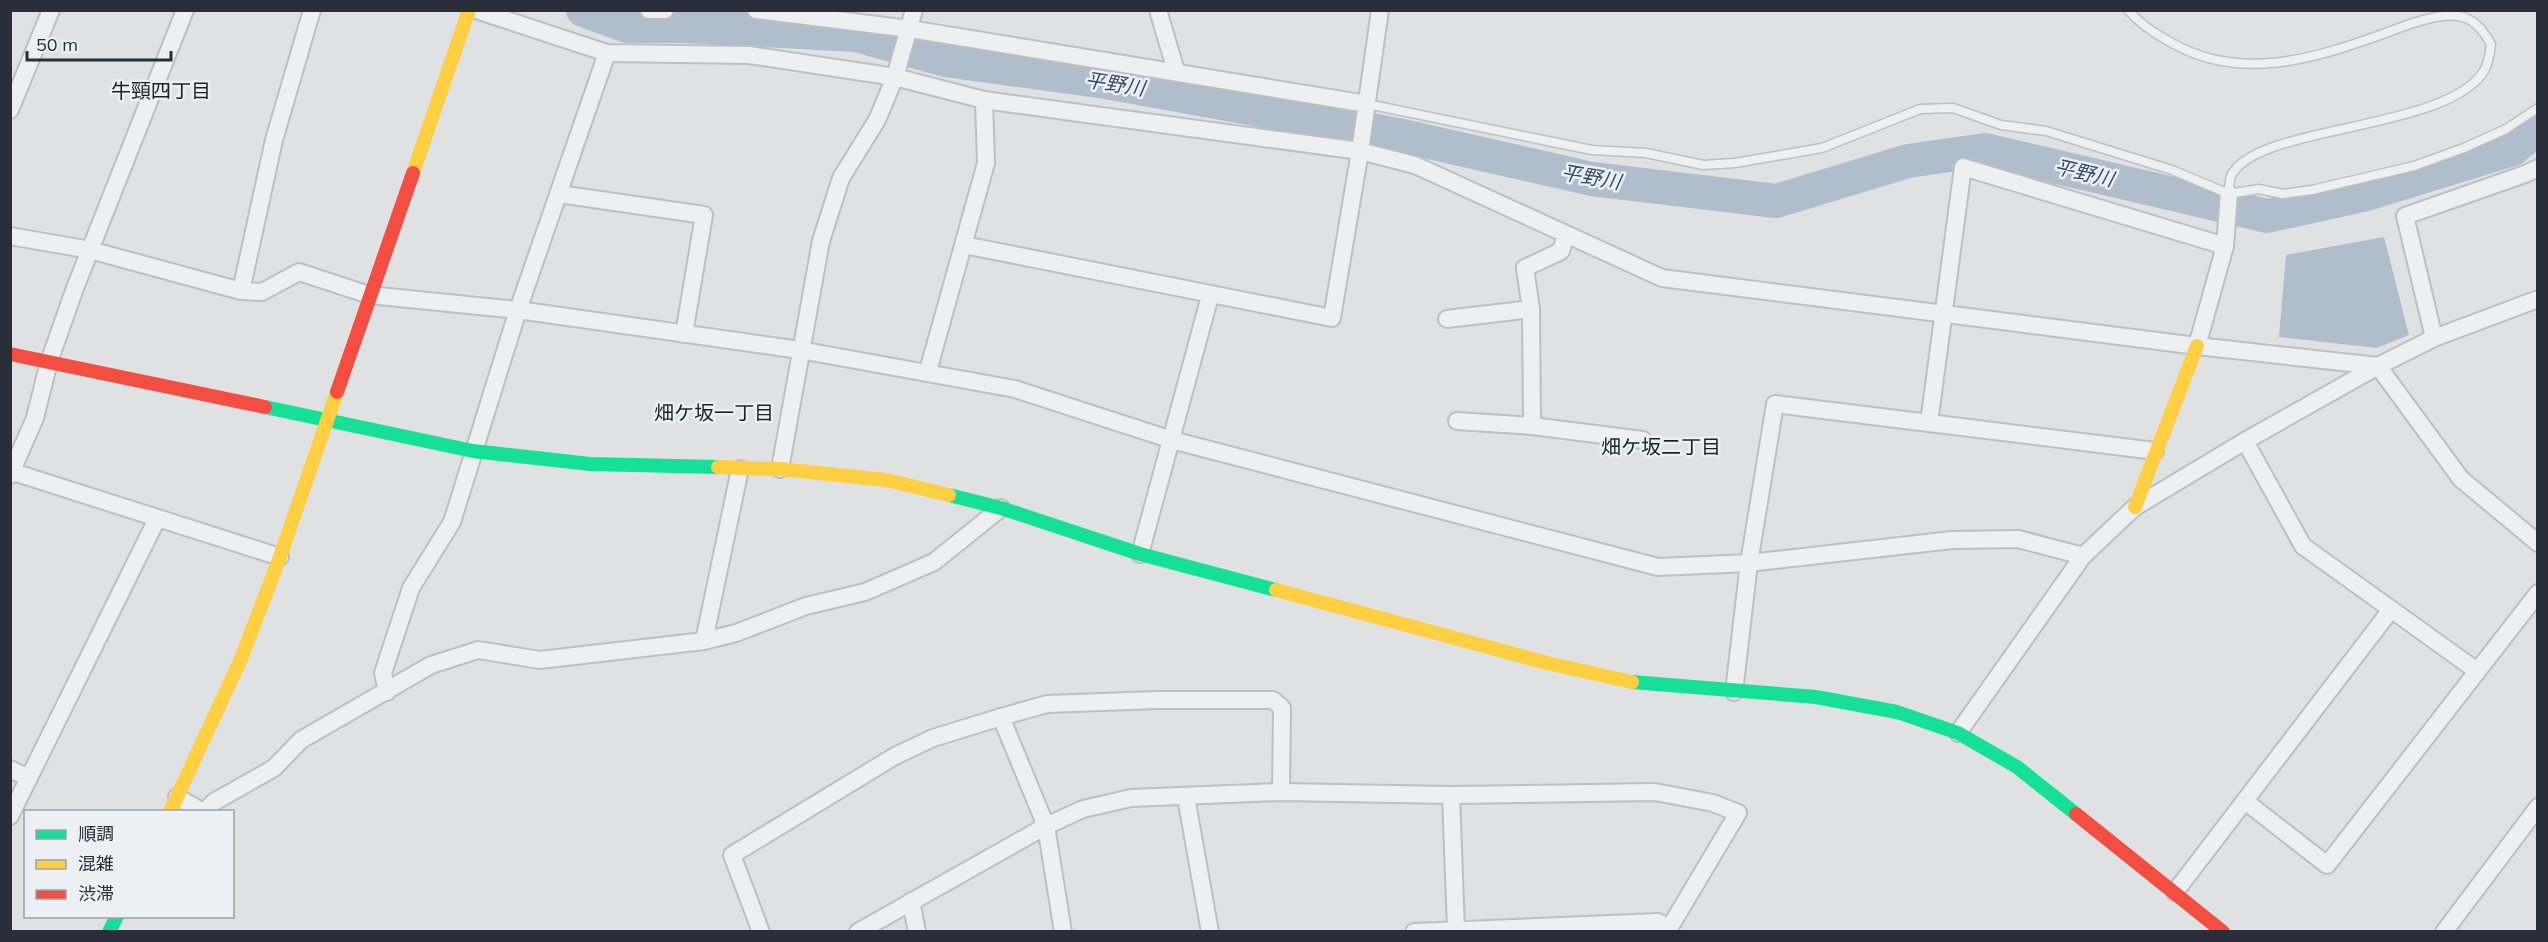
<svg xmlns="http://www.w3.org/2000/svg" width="2548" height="942" font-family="Mulish,'Noto Sans JP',sans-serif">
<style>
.water{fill:#b0bdcc}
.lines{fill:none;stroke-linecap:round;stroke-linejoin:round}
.stream{stroke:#b0bdcc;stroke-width:6}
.river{stroke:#b0bdcc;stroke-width:34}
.lane-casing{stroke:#bdbfc1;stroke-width:11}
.street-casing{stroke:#bdbfc1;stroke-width:20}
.lane{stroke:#eeeff1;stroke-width:8}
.street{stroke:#eeeff1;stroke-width:16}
.fast{stroke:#16e098;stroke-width:14}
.slow{stroke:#ffcf43;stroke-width:14}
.jam{stroke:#f24e42;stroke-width:14}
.labels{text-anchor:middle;stroke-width:5;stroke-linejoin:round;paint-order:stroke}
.water-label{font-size:20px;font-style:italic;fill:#384c69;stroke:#eceff3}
.neighbourhood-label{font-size:20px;fill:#1b202b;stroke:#eceff3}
</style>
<rect width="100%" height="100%" fill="#dfe1e3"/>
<polygon class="water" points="2384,237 2409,335 2377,348 2279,337 2286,255"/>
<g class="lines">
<polyline class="stream" points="627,26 634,10"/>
<polyline class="river" points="583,10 627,26 685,26 856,35 945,60 1106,82 1403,136 1592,179 1776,201 1908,161 1985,150 2267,216 2363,195 2513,149 2538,128"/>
<g class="lane-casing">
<g id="lane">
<path d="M2128,10C2140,24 2157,35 2172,43C2241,82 2313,59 2383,34C2404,26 2445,9 2466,18C2478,23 2485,34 2491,44C2490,54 2488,66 2482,74C2438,132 2255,125 2231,176C2229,181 2229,189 2229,194"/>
<polyline points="1367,104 1592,150 1646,153 1703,165 1735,163 1822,148 1920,109 1953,108 2001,125 2046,131 2172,170 2229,194 2259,189 2283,194 2312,190 2414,166 2464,148 2506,129 2538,108"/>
</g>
</g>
<g class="street-casing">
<g id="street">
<polyline points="476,10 607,53 749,55 895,77 984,100 1360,151 1415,165 1662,278 2197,346 2378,366 2461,479 2538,543"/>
<polyline points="649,10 665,10"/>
<polyline points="756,10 910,29 1367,104"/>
<polyline points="1158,10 1176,71"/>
<polyline points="10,110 51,10"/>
<polyline points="559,194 704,215 684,334"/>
<polyline points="10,236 90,250 241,291 262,292 299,272 369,295 518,310 800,350 1015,389 1172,440 1658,567 1749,563 1952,540 2018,539 2083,556"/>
<polyline points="964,245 1332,318 1360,151 1380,10"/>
<polyline points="241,291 274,140 312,10"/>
<polyline points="1447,319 1531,309"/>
<polyline points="2434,338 2405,216 2525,174 2538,168"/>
<polyline points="2197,346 2225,246 2229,194"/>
<polyline points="928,371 986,163 984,100"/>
<polyline points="1457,421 1532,426 1643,440"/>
<polyline points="1532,426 1531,309 1525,268 1561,251 1566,235"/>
<polyline points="2245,441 2303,546 2477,671"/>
<polyline points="2155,451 1929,423 1963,167 2225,246"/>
<polyline points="780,469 821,241 841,178 877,120 895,77 914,10"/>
<polyline points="10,471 280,557"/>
<polyline points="10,475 35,418 49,362 75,288 185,10"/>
<polyline points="1140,554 1210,296"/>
<polyline points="704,641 740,469"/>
<polyline points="387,692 383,673 411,588 452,522 518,310 607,53"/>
<polyline points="1734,692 1749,563 1775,404 1929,423"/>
<polyline points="1001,717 1046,826 1063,932"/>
<polyline points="1958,733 2083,556 2135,507 2245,441 2378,366 2434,338 2538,299"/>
<polyline points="10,769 29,778"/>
<polyline points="1451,795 1456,930"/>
<polyline points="177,797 203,812"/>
<polyline points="1186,797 1210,932"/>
<polyline points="2245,801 2327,865 2538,593"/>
<polyline points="204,812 214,802 274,768 301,740 431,665 478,650 540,660 704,641 736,633 806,606 865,592 934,562 1001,508"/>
<polyline points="10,816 157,519"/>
<polyline points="2175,892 2390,611"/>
<polyline points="911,901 917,932"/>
<polyline points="761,932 732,855 895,756 933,738 1001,717 1047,704 1157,700 1273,700 1282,708 1281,792"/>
<polyline points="858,932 1046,826 1083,809 1131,798 1281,792 1451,795 1655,792 1713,803 1738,813 1667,932"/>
<polyline points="1414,932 1658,922 1669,928"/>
<polyline points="2444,932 2538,807"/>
</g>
</g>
<use href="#lane" class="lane"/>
<use href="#street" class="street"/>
<g class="fast">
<polyline points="265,407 473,451 590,464 718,467"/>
<polyline points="949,495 1001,508 1140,554 1276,590"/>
<polyline points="1632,682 1816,697 1897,712 1958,733 2017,767 2076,814"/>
<polyline points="109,932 117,916"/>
</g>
<g class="slow">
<polyline points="413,173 469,10"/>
<polyline points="718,467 780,469 886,480 949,495"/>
<polyline points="2135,507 2197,346"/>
<polyline points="1276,590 1547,663 1632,682"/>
<polyline points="170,812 241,659 280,557 337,392"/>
</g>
<g class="jam">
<polyline points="10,354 265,407"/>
<polyline points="337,392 413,173"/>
<polyline points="2076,814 2223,932"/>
</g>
</g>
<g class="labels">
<g class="water-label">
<text transform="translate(1115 84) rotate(9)" y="7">平野川</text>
<text transform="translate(2084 173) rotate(13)" y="7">平野川</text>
<text transform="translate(1591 177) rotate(10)" y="7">平野川</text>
</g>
<g class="neighbourhood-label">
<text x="161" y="98">牛頸四丁目</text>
<text x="714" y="420">畑ケ坂一丁目</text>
<text x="1661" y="454">畑ケ坂二丁目</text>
</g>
</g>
<rect width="2548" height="942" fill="none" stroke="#292e3a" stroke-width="24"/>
<rect x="24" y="810" width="210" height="108" fill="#eceff3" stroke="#9ea2a9" stroke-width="1.5"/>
<rect x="36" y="830" width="30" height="9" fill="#16e098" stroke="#9ea2a9" stroke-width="1.5"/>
<text x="78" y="840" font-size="18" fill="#292e3a">順調</text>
<rect x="36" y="860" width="30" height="9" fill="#ffcf43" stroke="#9ea2a9" stroke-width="1.5"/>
<text x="78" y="870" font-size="18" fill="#292e3a">混雑</text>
<rect x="36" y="890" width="30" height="9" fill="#f24e42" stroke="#9ea2a9" stroke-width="1.5"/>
<text x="78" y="900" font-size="18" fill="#292e3a">渋滞</text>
<path d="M27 51v9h144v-9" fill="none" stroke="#292e3a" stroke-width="3"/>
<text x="36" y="51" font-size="18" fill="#292e3a" stroke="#eceff3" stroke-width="4.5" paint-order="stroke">50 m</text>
</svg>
